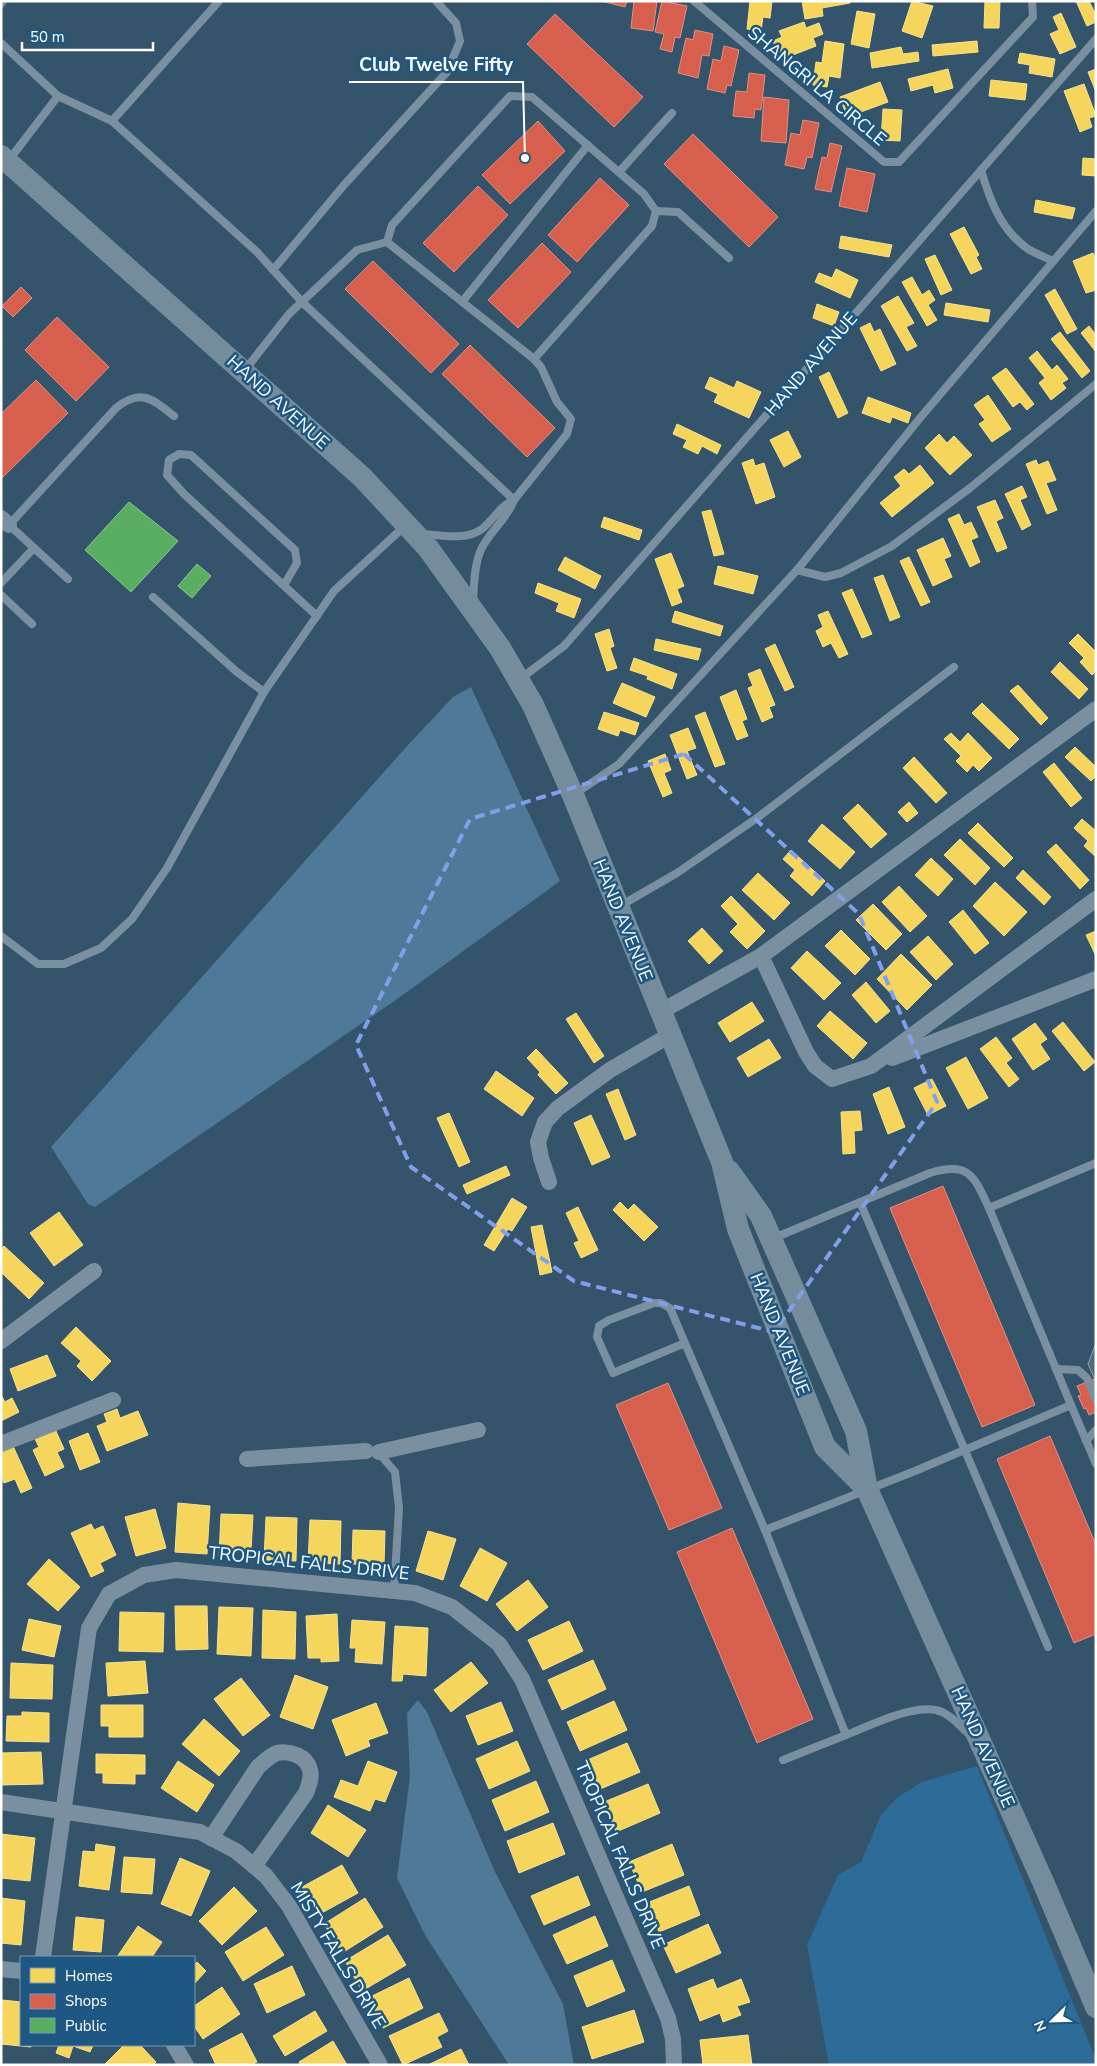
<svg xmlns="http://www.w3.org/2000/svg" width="1097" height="2066" font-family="'Nunito Sans',sans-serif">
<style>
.green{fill:#2d6c98}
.water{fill:#4f7998}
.homes{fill:#f6d55c;stroke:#f9e28d}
.shops{fill:#d6604d;stroke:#e29082}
.public{fill:#5aae61;stroke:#8cc690}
.building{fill:#50697c;stroke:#8da1af}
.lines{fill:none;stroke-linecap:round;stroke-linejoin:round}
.lane{stroke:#7a90a1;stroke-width:8}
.street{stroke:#7a90a1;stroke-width:16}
.secondary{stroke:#758c9d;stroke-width:22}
.marked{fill:none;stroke:#839eea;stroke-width:4;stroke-dasharray:10 6;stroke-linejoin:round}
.labels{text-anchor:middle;stroke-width:5;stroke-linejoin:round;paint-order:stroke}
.street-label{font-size:18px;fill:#fff;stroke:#1d5782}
.leader{fill:none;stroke:#fff;stroke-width:2}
.callout-dot{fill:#fff;stroke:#1d5782;stroke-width:2}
.callout-label{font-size:19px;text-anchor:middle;font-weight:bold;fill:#fff;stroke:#1d5782;stroke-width:5;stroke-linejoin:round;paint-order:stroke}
</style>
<rect width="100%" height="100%" fill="#34546b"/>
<polygon class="green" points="977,1766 1096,2060 1096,2065 829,2065 807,1945 838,1875 861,1862 881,1815 898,1797 922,1782"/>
<g class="water">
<polygon points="471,687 560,881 400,997 95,1207 88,1204 51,1147 407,746 453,697"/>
<polygon points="418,1700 427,1712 495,1872 563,2004 574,2065 509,2065 425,1935 397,1878 410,1776 407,1713"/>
</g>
<g class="homes">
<polygon points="750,1 772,1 770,18 763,17 761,31 747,29"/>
<polygon points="802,1 850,1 850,3 822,8 823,16 805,19"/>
<polygon points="912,1 933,6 922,38 902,31"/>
<polygon points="985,1 1000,1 999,28 984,28"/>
<polygon points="1076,1 1089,1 1096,15 1096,22 1087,26"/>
<polygon points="857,11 875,14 869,48 851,44"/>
<polygon points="1061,13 1076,47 1060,54 1050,34 1059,30 1053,17"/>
<polygon points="804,22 806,28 819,23 823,34 813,38 816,46 780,60 773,41 782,37 779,31"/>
<polygon points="825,41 844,44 840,78 829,76 827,87 813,85 816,62 822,63"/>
<polygon points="977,41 978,52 933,56 932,45"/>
<polygon points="901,47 903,54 918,52 919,61 872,68 870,53"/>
<polygon points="1020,53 1055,59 1052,77 1029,73 1030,65 1018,63"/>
<polygon points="948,69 953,88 935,93 933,85 911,91 908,79"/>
<polygon points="1096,69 1096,92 1088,72"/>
<polygon points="991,80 1027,84 1025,100 989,96"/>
<polygon points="880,82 888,102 847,117 840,97"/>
<polygon points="1084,84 1096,116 1089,118 1092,127 1080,132 1064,91"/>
<polygon points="883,109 902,110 900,141 881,140"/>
<polygon points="1083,158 1096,159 1096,176 1082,175"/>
<polygon points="1036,200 1075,208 1072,219 1034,212"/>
<polygon points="964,227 979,255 976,257 982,269 971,274 950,234"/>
<polygon points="841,236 892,245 889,257 839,248"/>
<polygon points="1093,253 1096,260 1096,290 1086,293 1073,261"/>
<polygon points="935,255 952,290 941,295 925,259"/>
<polygon points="836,269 858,280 850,298 815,282 819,273 832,278"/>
<polygon points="912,277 922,295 929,290 935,300 928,305 937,320 927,326 902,282"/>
<polygon points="1055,289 1077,329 1067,334 1045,295"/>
<polygon points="898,296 914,323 906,327 917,346 907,351 881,306"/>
<polygon points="946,303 990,310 988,322 944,315"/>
<polygon points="817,304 839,312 834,326 813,318"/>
<polygon points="870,323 874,332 880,329 896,364 881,371 860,328"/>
<polygon points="1089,326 1096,335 1096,352 1081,333"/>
<polygon points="1060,332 1090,371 1082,378 1051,339"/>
<polygon points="1037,351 1052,370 1057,365 1068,379 1062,383 1066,388 1051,400 1039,383 1045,378 1029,358"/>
<polygon points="1006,368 1034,404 1027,410 1020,402 1013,407 992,378"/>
<polygon points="829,372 848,413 838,418 819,377"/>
<polygon points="710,377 734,388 737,381 761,392 749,418 714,402 718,394 705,388"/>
<polygon points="988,395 1011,429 992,442 979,424 985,420 974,405"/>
<polygon points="868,397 911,413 908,423 892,417 890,423 862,413"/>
<polygon points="677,424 721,445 717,454 702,446 698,454 683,447 687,440 673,434"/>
<polygon points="788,431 801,457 784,467 770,440"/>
<polygon points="939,434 947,443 954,436 972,455 950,475 925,448"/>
<polygon points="753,459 755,466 764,463 775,497 756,504 742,463"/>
<polygon points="1036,460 1038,465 1048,461 1056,480 1046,483 1057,510 1047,514 1026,464"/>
<polygon points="920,465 934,483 892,517 880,503 901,486 894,477 904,469 909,474"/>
<polygon points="1022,486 1027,497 1020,500 1031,525 1022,530 1005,494"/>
<polygon points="995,500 1003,518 996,521 1007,548 997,552 977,507"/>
<polygon points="711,510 724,554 714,556 702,512"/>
<polygon points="959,514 964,525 971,522 978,537 971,540 980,562 970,567 948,519"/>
<polygon points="604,517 642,530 639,540 601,527"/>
<polygon points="943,538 951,556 944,559 952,577 933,586 917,550"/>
<polygon points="671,553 684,586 677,589 682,602 672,606 655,559"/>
<polygon points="565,557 601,576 595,589 558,570"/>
<polygon points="909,557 930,602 921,606 900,561"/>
<polygon points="718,566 758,576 753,594 714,584"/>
<polygon points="883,575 900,617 890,621 874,578"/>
<polygon points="538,583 581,599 574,618 556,611 559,603 535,593"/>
<polygon points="852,589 872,634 862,638 842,593"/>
<polygon points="675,611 723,626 720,636 672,622"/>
<polygon points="828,611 848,654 839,658 831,643 823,647 816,631 823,627 818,615"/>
<polygon points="609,629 614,646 610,648 617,668 607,671 595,634"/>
<polygon points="1078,634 1096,652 1096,671 1092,675 1080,662 1084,658 1069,643"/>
<polygon points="656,639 701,649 698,660 654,650"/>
<polygon points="775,644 794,687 785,691 765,649"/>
<polygon points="634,658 677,674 672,689 647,679 648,676 630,670"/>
<polygon points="1060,662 1088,689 1079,699 1051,672"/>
<polygon points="760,669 775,705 769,707 773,717 762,722 748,688 753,686 748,674"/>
<polygon points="622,683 655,697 646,717 613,703"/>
<polygon points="1018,685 1048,718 1041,725 1010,691"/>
<polygon points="736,690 747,719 742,721 748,736 737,740 720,697"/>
<polygon points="982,703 1019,739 1009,749 972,713"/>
<polygon points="604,712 639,723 635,735 620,730 618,736 598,729"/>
<polygon points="705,712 725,764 715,767 695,716"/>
<polygon points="688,728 696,748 687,751 697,775 687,779 670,735"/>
<polygon points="951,733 960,742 968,733 992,758 979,771 973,765 967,772 956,761 961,756 944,739"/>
<polygon points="1075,747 1096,767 1096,776 1091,781 1065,757"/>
<polygon points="665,754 671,770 664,773 672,793 663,797 648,761"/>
<polygon points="914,757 947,793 936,803 903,768"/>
<polygon points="1054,763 1082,798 1071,807 1043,772"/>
<polygon points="909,802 918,813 907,822 898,812"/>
<polygon points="858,804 887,834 871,848 843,818"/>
<polygon points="1082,819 1096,831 1096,857 1084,846 1088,841 1074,828"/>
<polygon points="978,823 1013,858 1004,867 968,833"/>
<polygon points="822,824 855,852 840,869 808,841"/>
<polygon points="960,839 990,868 975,885 944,855"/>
<polygon points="1056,844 1089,880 1080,889 1047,852"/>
<polygon points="791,850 825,881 812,896 790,876 795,870 783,859"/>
<polygon points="931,858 953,879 938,896 915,875"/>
<polygon points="1023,870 1051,897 1044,905 1016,878"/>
<polygon points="758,873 790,903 774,920 742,890"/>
<polygon points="995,882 1027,912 1004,936 973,906"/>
<polygon points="899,886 927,916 910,932 882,902"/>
<polygon points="731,896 765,931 747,949 730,932 738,924 721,906"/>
<polygon points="873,904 902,934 886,950 856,920"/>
<polygon points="963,910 989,943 975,954 949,922"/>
<polygon points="702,928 723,951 709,964 688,941"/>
<polygon points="841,930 870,959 855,975 825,946"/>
<polygon points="1096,931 1096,956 1086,935"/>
<polygon points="928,936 953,964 936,980 910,952"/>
<polygon points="807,951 841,983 824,1000 791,968"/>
<polygon points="901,954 932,985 907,1010 877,979"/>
<polygon points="866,982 890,1011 876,1023 852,995"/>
<polygon points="752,1002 764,1021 730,1042 718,1023"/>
<polygon points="830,1011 867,1043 853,1059 817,1026"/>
<polygon points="576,1013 604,1056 594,1063 566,1019"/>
<polygon points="1063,1022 1095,1062 1084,1071 1052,1031"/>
<polygon points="1035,1023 1047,1039 1040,1044 1050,1059 1033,1070 1012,1039"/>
<polygon points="996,1037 1012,1058 1006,1063 1019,1079 1009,1087 980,1049"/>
<polygon points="769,1039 781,1058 748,1077 737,1058"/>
<polygon points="536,1049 568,1083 556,1094 538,1075 540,1072 527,1058"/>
<polygon points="966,1057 988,1098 968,1109 946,1068"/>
<polygon points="496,1071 534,1098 522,1116 484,1089"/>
<polygon points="932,1079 946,1106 928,1115 914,1088"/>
<polygon points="889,1087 905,1127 888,1134 873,1094"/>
<polygon points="618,1089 636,1135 625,1140 606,1094"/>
<polygon points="860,1111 862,1130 854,1131 855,1153 843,1154 841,1112"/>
<polygon points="449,1113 470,1162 459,1167 437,1118"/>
<polygon points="591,1115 610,1157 592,1165 574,1123"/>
<polygon points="506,1166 510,1175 467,1194 463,1185"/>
<polygon points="512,1198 527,1207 512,1231 508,1229 494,1251 484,1245"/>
<polygon points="620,1202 628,1210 634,1204 658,1227 644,1241 613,1210"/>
<polygon points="578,1207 598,1250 581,1258 574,1243 579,1241 566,1213"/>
<polygon points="59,1212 83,1245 54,1266 30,1233"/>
<polygon points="542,1225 552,1272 540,1275 531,1227"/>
<polygon points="4,1246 44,1283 29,1299 1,1272 1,1249"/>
<polygon points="76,1327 111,1361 92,1381 77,1366 81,1361 61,1343"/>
<polygon points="47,1355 56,1376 18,1391 10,1369"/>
<polygon points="1,1395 5,1402 12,1398 19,1412 1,1421"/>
<polygon points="117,1409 120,1418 138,1411 148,1435 107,1451 97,1426 107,1422 104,1414"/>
<polygon points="55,1429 64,1449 57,1452 64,1467 45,1476 33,1450 39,1447 35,1439"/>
<polygon points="88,1433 100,1462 80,1470 69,1441"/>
<polygon points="13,1446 32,1488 21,1493 15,1479 4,1483 1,1477 1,1451"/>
<polygon points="178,1503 210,1506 207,1554 175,1552"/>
<polygon points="155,1509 166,1548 136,1556 125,1517"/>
<polygon points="221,1514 253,1515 251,1551 232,1550 231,1557 219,1557"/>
<polygon points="266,1517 297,1518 296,1561 264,1560"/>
<polygon points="310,1520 341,1521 340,1564 308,1563"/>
<polygon points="91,1524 94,1530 103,1526 116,1555 100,1563 104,1571 91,1577 71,1533"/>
<polygon points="353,1530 385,1531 384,1565 352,1564"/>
<polygon points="428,1531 456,1539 443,1580 416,1571"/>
<polygon points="480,1548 507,1563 487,1601 460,1586"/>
<polygon points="49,1559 80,1587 58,1611 27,1584"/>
<polygon points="528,1580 548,1607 517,1631 496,1604"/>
<polygon points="175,1606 207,1606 208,1649 176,1650"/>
<polygon points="219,1607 253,1608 251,1656 217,1654"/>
<polygon points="263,1610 296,1612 295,1659 262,1658"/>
<polygon points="120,1612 164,1613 163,1652 119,1651"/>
<polygon points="337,1614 339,1661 321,1662 321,1658 308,1658 306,1616"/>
<polygon points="29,1619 61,1626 54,1657 22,1650"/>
<polygon points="352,1620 385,1622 382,1664 355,1662 356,1648 350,1648"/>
<polygon points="569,1621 583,1651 543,1670 528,1640"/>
<polygon points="395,1626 428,1628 426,1676 403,1674 402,1681 392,1681"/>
<polygon points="593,1660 606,1689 562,1710 548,1680"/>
<polygon points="145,1661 148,1693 108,1696 106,1663"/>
<polygon points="471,1662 488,1683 451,1712 434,1690"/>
<polygon points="11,1663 53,1665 52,1699 10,1698"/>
<polygon points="295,1675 328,1687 313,1729 280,1717"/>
<polygon points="241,1678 270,1715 243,1736 214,1699"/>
<polygon points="614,1701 627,1730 580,1751 567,1722"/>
<polygon points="501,1702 513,1731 478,1745 466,1716"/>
<polygon points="376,1703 388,1733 368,1740 370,1746 346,1756 332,1720"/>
<polygon points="101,1705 143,1705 143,1737 109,1737 109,1726 101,1726"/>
<polygon points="22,1712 49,1713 49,1742 6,1741 7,1716 22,1716"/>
<polygon points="204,1719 240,1751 219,1776 182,1744"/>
<polygon points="517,1741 530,1771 489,1789 476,1759"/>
<polygon points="627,1743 640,1772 598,1790 585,1761"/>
<polygon points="41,1752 43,1784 1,1785 1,1753"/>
<polygon points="96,1754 145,1755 145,1774 135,1774 135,1784 103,1783 103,1773 96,1773"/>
<polygon points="178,1761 214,1785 197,1812 161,1788"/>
<polygon points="368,1761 397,1772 385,1802 375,1799 370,1811 334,1797 341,1780 358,1786"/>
<polygon points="536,1781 549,1812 505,1831 492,1800"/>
<polygon points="648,1784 660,1813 616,1832 604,1802"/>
<polygon points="328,1805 366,1830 348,1857 311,1833"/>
<polygon points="553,1823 565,1854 519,1873 507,1841"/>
<polygon points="1,1834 35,1838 30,1881 1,1878"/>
<polygon points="96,1844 115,1847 109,1890 79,1886 83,1851 95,1852"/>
<polygon points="672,1844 684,1875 642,1892 629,1862"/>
<polygon points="124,1857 155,1859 152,1894 121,1892"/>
<polygon points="180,1858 210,1871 191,1916 161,1904"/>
<polygon points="342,1865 358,1893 318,1915 302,1887"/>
<polygon points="578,1876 590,1905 544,1925 531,1896"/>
<polygon points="689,1886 700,1915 659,1932 647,1903"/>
<polygon points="234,1887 257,1911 222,1945 199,1921"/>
<polygon points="1,1898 25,1901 21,1945 1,1943"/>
<polygon points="365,1898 383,1927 342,1953 324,1924"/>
<polygon points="595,1916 608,1946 567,1964 553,1935"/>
<polygon points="76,1917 104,1920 101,1952 73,1950"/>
<polygon points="708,1924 721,1953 676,1973 663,1945"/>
<polygon points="138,1926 162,1942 152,1957 117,1957"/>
<polygon points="266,1927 284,1955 243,1981 225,1952"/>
<polygon points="388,1935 406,1965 362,1991 345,1961"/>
<polygon points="612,1960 625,1991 587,2007 574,1976"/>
<polygon points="197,1962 206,1971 194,1984 194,1965"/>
<polygon points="292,1966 305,1995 267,2013 254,1984"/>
<polygon points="409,1978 423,2008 383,2028 368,1998"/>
<polygon points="713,1979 717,1989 741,1979 750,2002 737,2006 741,2015 723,2022 720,2013 700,2021 688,1989"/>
<polygon points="222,1987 240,2014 203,2039 194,2026 194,2006"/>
<polygon points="2,2000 21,2002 21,2045 31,2045 31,2047 1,2044"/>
<polygon points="634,2010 644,2042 592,2059 582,2027"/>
<polygon points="315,2011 327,2031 285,2056 273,2036"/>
<polygon points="439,2013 448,2031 437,2037 442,2047 403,2065 389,2036"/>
<polygon points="242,2033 257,2062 251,2065 216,2065 209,2050"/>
<polygon points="748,2035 752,2065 703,2065 700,2040"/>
<polygon points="333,2041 347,2065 301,2065 299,2062"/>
<polygon points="59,2045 93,2045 90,2052 73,2046 69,2058 56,2053"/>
<polygon points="124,2045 140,2045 156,2062 153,2065 104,2065"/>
<polygon points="461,2049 469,2065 428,2065"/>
</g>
<g class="shops">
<polygon points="601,1 627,1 625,7"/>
<polygon points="634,1 657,1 653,31 631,28"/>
<polygon points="662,1 687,6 680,38 675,37 672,52 660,49 664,34 655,32"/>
<polygon points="555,14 643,97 614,127 527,44"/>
<polygon points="695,30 713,34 709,56 702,55 698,78 678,73 686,38 693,40"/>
<polygon points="724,46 739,50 731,86 727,85 725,93 707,89 713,59 721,61"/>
<polygon points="749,73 765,75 761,110 755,109 754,118 733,116 736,91 747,92"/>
<polygon points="764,97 789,100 786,143 761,141"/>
<polygon points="803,120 819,123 812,158 807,157 804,169 785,165 791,133 800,135"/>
<polygon points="538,121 565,151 510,204 482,175"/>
<polygon points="693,134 778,217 749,247 664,164"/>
<polygon points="830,143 842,146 831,192 815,189 822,157 827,158"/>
<polygon points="847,168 875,174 867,212 839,206"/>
<polygon points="600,178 629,205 577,262 548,235"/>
<polygon points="478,186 508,215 454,272 423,243"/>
<polygon points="542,243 571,272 518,328 488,300"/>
<polygon points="373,261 459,344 431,373 345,289"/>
<polygon points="21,287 32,298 13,317 2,306"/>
<polygon points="57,317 109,367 76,401 25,350"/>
<polygon points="470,345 555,428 527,457 442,374"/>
<polygon points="36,380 68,413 1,479 1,414"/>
<polygon points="943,1186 1035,1405 982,1427 890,1208"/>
<polygon points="1094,1379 1096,1412 1089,1415 1086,1408 1084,1409 1078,1396 1081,1395 1077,1386"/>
<polygon points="668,1383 722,1508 669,1530 616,1405"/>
<polygon points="1050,1436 1096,1545 1096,1634 1074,1643 997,1459"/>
<polygon points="732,1528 813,1719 757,1743 677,1552"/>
</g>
<g class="public">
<polygon points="129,502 178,541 131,592 85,550"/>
<polygon points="197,564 211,576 192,598 178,586"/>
</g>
<polygon class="building" points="1096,1343 1096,1382 1088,1364"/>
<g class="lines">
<g class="lane">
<polyline points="694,1 884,162 899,162 1033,17 1032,1"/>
<polyline points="1,4 3,1"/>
<polyline points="1,43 58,96 9,160"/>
<polyline points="58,96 112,121 219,1"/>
<polyline points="112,121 257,252 302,302 514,500 567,434 571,419 557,402 541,367 534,359 652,226 656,211 644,194 532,97 510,96 392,225 387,242 357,250 289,314 245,370"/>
<path d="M981,170C990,201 1001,230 1028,249C1036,254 1045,257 1053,261"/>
<polyline points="619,172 672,113"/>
<polyline points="656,211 678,212 729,258"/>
<polyline points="387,242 534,359"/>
<polyline points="273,270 344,185 447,72 460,41 456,23 436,1"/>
<polyline points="462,302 588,145"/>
<path d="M423,534C440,535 466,541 482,529C494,519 500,506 514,500C507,520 488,532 480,552C474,567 474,586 473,602"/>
<polyline points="797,570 825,577 841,573 892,546 970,488 1096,384"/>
<path d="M68,579L9,525L116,408C141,388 152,399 174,416"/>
<polyline points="1,583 34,548"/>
<polyline points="284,585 297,563 295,550 191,455 179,454 169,460 167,475 184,494 317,616"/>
<polyline points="1,595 32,624"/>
<polyline points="153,597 237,672 264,692"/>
<polyline points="520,679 564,646 1096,39"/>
<polyline points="575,794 619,764 797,570 920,418 1096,211"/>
<polyline points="620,906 677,873 757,818 954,667"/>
<polyline points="1,936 38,964 64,964 101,948 132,919 167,868 264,692 334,591 406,525"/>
<polyline points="860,1202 1048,1647"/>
<path d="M774,1238L930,1173C969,1161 974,1176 989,1208"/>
<polyline points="685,1343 613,1373 597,1337 599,1326 609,1320 654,1303 661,1303 670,1308 765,1530 915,1471 1071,1405 1096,1464"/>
<polyline points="1056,1369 1078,1370 1087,1378 1096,1400"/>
<polyline points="1071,1405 989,1208 1096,1163"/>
<polyline points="1086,1441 1096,1430"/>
<polyline points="378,1452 395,1472 399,1508 394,1591"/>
<polyline points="765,1530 846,1735 783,1760"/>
<path d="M846,1735C870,1726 918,1701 942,1712C952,1716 961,1727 969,1734"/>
</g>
<g class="street">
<polyline points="1,518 9,525"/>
<polyline points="761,956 806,1052 815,1066 832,1079 871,1066 1096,899"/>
<polyline points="660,1012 761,956 1096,709"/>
<polyline points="892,1058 1096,979"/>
<polyline points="549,1182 541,1158 538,1142 545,1122 558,1108 610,1070 670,1035"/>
<polyline points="1,1341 94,1271"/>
<polyline points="1,1444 113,1400"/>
<polyline points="379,1452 478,1430"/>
<polyline points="247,1459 366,1451"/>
<polyline points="1,1802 200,1832 236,1851 266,1876 289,1906 380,2065"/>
<path d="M211,1838L258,1767C264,1762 269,1756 277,1753C289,1750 307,1756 310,1770C312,1778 309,1785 306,1793L254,1866"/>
<polyline points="43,1957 89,1628 109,1594 144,1575 176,1570 415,1593 452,1607 499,1644 522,1679 668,2018 673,2039 674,2065"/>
<polyline points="1,1969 21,1971"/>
<polyline points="174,2045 186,2065"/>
</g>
<g class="secondary">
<polyline points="1,156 362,477 428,548 500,648 533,705 573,795 722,1162 738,1229 825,1447 867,1489"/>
<polyline points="729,1171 761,1216 856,1431 867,1489 1044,1884 1096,2007"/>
</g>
</g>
<path class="marked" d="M684,754L859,914L937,1102L774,1332L574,1281L411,1167L356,1045L470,819Z"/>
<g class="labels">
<g class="street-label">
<text transform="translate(817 86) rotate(40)" y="6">SHANGRI LA CIRCLE</text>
<text transform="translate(811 364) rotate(-49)" y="6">HAND AVENUE</text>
<text transform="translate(278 402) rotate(42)" y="6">HAND AVENUE</text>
<text transform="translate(623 920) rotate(68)" y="6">HAND AVENUE</text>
<text transform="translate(780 1334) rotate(68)" y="6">HAND AVENUE</text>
<text transform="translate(309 1563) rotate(6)" y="6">TROPICAL FALLS DRIVE</text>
<text transform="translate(983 1747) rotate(66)" y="6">HAND AVENUE</text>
<text transform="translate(620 1855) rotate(67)" y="6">TROPICAL FALLS DRIVE</text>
<text transform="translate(338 1955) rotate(59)" y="6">MISTY FALLS DRIVE</text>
</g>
</g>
<path class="leader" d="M525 158L523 82H349"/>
<circle class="callout-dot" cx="525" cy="158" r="5"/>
<g class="callout-label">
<text x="436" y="71">Club Twelve Fifty</text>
</g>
<rect width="1097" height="2066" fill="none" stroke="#ffffff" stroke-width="5"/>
<rect x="20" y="1956" width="175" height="90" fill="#1d5782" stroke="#779ab4"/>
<rect x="30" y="1968" width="25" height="15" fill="#f6d55c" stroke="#779ab4"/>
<text x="65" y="1981" font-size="15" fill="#ffffff">Homes</text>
<rect x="30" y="1994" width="25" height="15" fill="#d6604d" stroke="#779ab4"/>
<text x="65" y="2006" font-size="15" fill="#ffffff">Shops</text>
<rect x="30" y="2018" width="25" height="15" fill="#5aae61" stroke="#779ab4"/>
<text x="65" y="2031" font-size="15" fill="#ffffff">Public</text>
<g transform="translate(1052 2021) rotate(247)" stroke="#1d5782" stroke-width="4" paint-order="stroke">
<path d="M0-4L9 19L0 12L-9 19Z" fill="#ffffff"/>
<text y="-8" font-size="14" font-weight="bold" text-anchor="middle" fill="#ffffff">N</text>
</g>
<path d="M22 42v8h131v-8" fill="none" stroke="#ffffff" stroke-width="2.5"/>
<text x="30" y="42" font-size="15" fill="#ffffff" stroke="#1d5782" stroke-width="4" paint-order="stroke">50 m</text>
</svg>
